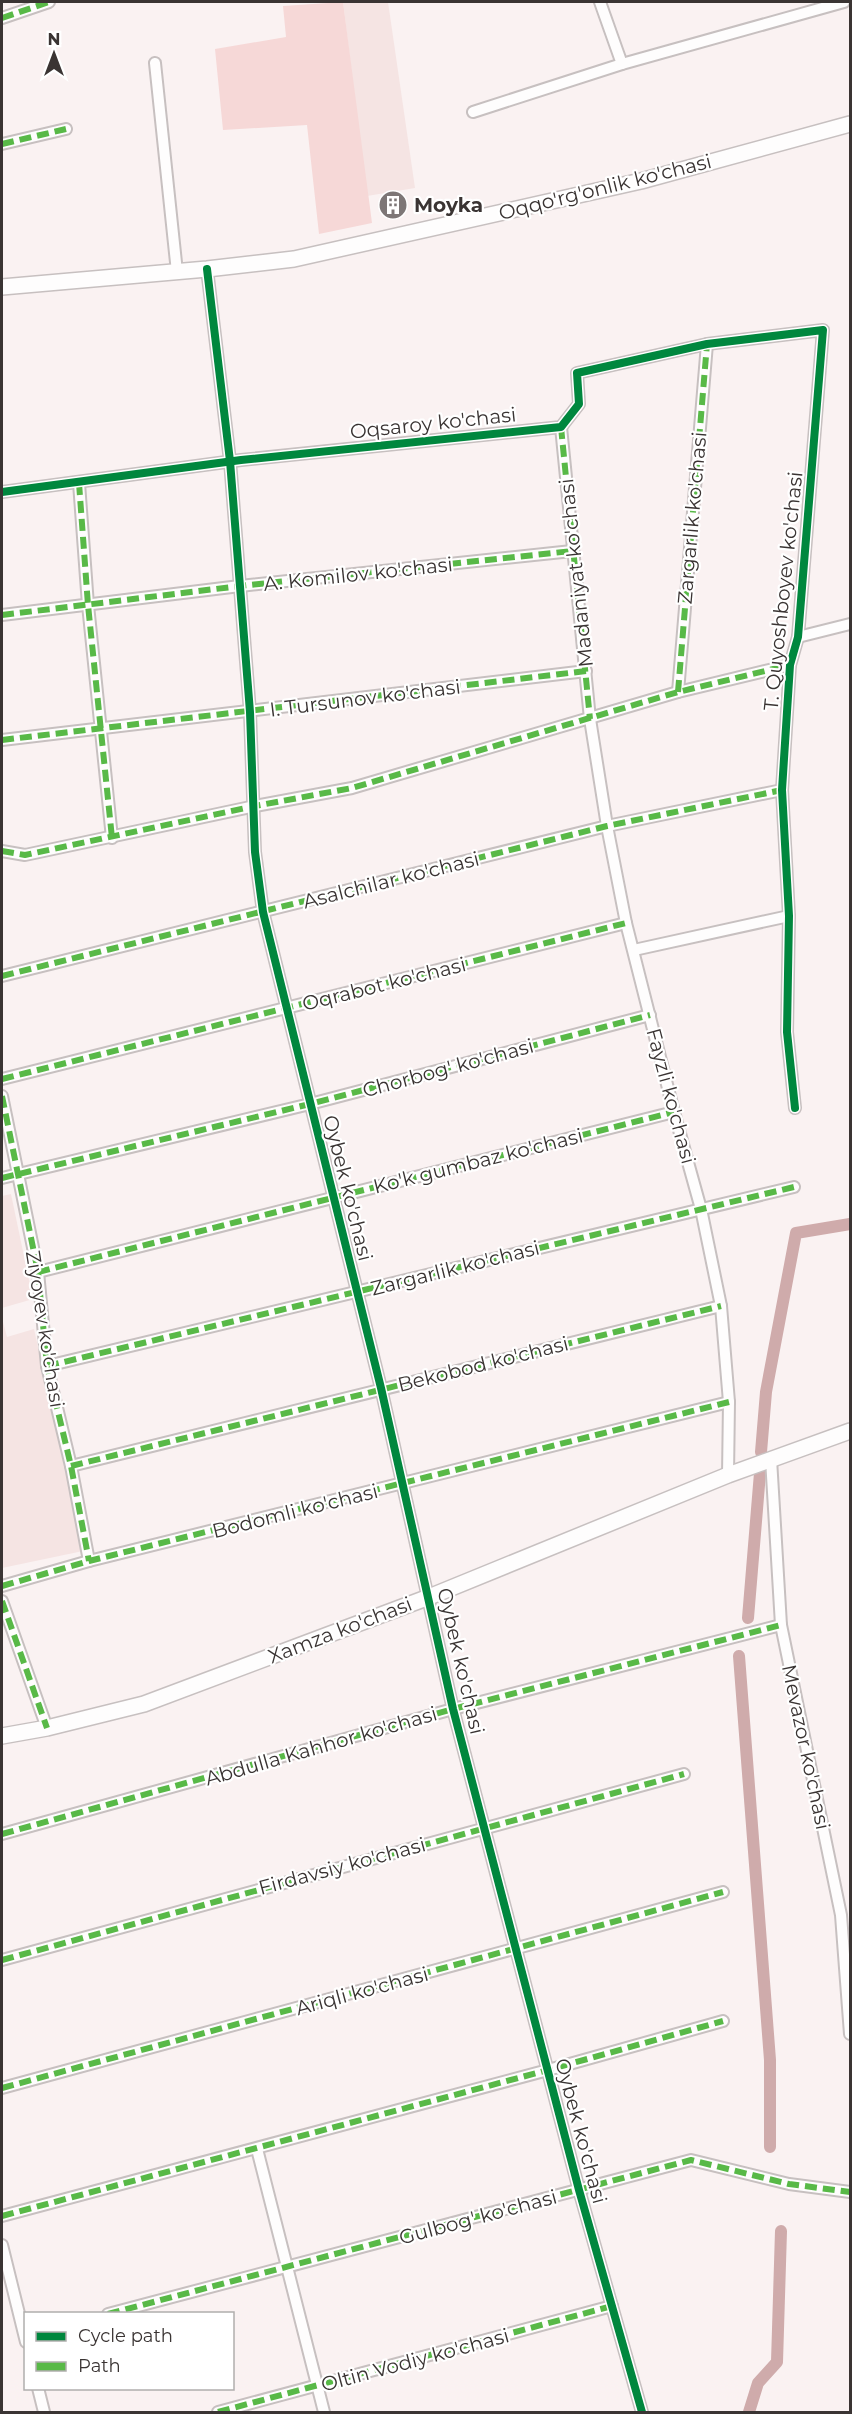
<svg xmlns="http://www.w3.org/2000/svg" width="852" height="2414" font-family="Montserrat,sans-serif">
<style>
.built{fill:#f5e4e3}
.green{fill:#f6d8d7}
.lines{fill:none;stroke-linecap:round;stroke-linejoin:round}
.canal{stroke:#cfabab;stroke-width:12}
.street-casing{stroke:#c7c0c0;stroke-width:14}
.secondary-casing{stroke:#c7c0c0;stroke-width:18}
.street{stroke:#fefdfd;stroke-width:10}
.secondary{stroke:#fefdfd;stroke-width:15}
.quiet{stroke:#58b947;stroke-width:6;stroke-dasharray:12 6;stroke-linecap:butt}
.cycleway-casing{stroke:#fff;stroke-width:11}
.cycleway{stroke:#00873e;stroke-width:8}
.labels{text-anchor:middle;stroke-width:4.5;stroke-linejoin:round;paint-order:stroke}
.street-label{font-size:20px;fill:#3a3433;stroke:#fff}
.poi-label{font-size:20px;font-weight:bold;fill:#3a3433;stroke:#fff;text-anchor:start}
</style>
<rect width="100%" height="100%" fill="#faf2f2"/>
<g class="built">
<polygon points="343,2 388,2 415,188 367,196"/>
<polygon points="11,1194 33,1299 2,1308 2,1196"/>
<polygon points="2,1318 7,1337 34,1329 83,1551 2,1568"/>
</g>
<polygon class="green" points="343,2 372,223 319,234 307,125 223,130 215,49 286,37 283,6"/>
<g class="lines">
<g class="canal">
<polyline points="761,1452 766,1392 796,1233 850,1224"/>
<polyline points="748,1618 760,1473"/>
<polyline points="739,1656 770,2060 770,2147"/>
<polyline points="749,2412 758,2383 777,2362 781,2231"/>
</g>
<g class="street-casing">
<g id="street">
<polyline points="600,2 622,64"/>
<polyline points="2,18 49,2"/>
<polyline points="155,63 177,272"/>
<polyline points="473,112 622,64 844,2"/>
<polyline points="2,144 66,129"/>
<polyline points="207,269 230,461 250,712 255,852 263,912 381,1388 453,1709 579,2190 642,2412"/>
<polyline points="561,427 590,719 607,826 626,923 674,1112 701,1209 721,1306 729,1402 728,1475"/>
<polyline points="79,483 88,605 112,838"/>
<polyline points="2,492 241,460 561,427 579,404 577,373 707,344 823,330 798,637 790,665 782,790 789,916 787,1032 795,1108"/>
<polyline points="2,615 240,586 572,551"/>
<polyline points="798,637 850,624"/>
<polyline points="678,692 707,344"/>
<polyline points="2,740 586,671"/>
<polyline points="2,851 25,855 255,806 352,788 678,692 790,665"/>
<polyline points="634,950 789,916"/>
<polyline points="2,976 607,826 782,790"/>
<polyline points="2,1079 626,923"/>
<polyline points="2,1096 38,1272 47,1366 71,1466 89,1561"/>
<polyline points="2,1178 310,1104 650,1015"/>
<polyline points="38,1272 674,1112"/>
<polyline points="47,1366 794,1187"/>
<polyline points="771,1459 781,1625 841,1915 850,2034"/>
<polyline points="71,1466 721,1306"/>
<polyline points="2,1586 89,1561 729,1402"/>
<polyline points="2,1601 47,1728"/>
<polyline points="2,1834 453,1709 781,1625"/>
<polyline points="2,1960 684,1774"/>
<polyline points="2,2088 723,1892"/>
<polyline points="257,2149 324,2412"/>
<polyline points="2,2216 548,2070 723,2021"/>
<polyline points="2,2245 26,2342"/>
<polyline points="108,2314 691,2160 789,2184 850,2192"/>
<polyline points="38,2388 44,2412"/>
<polyline points="218,2412 612,2306"/>
</g>
</g>
<g class="secondary-casing">
<g id="secondary">
<polyline points="2,287 207,269 294,259 641,181 850,124"/>
<polyline points="2,1736 47,1728 144,1704 429,1597 728,1475 850,1431"/>
</g>
</g>
<use href="#street" class="street"/>
<use href="#secondary" class="secondary"/>
<g class="quiet">
<polyline points="2,18 49,2"/>
<polyline points="2,144 66,129"/>
<polyline points="561,427 590,719"/>
<polyline points="79,483 88,605 112,838"/>
<polyline points="2,615 240,586 572,551"/>
<polyline points="678,692 707,344"/>
<polyline points="2,740 586,671"/>
<polyline points="2,851 25,855 255,806 352,788 678,692 790,665"/>
<polyline points="2,976 607,826 782,790"/>
<polyline points="2,1079 626,923"/>
<polyline points="2,1096 38,1272 47,1366 71,1466 89,1561"/>
<polyline points="2,1178 310,1104 650,1015"/>
<polyline points="38,1272 674,1112"/>
<polyline points="47,1366 794,1187"/>
<polyline points="71,1466 721,1306"/>
<polyline points="2,1586 89,1561 729,1402"/>
<polyline points="2,1601 47,1728"/>
<polyline points="2,1834 453,1709 781,1625"/>
<polyline points="2,1960 684,1774"/>
<polyline points="2,2088 723,1892"/>
<polyline points="2,2216 548,2070 723,2021"/>
<polyline points="108,2314 691,2160 789,2184 850,2192"/>
<polyline points="24,2335 26,2335"/>
<polyline points="218,2412 612,2306"/>
</g>
<g class="cycleway-casing">
<g id="cycleway">
<polyline points="207,269 230,461 250,712 255,852 263,912 381,1388 453,1709 579,2190 642,2412"/>
<polyline points="2,492 241,460 561,427 579,404 577,373 707,344 823,330 798,637 790,665 782,790 789,916 787,1032 795,1108"/>
</g>
</g>
<use href="#cycleway" class="cycleway"/>
</g>
<defs>
<g id="building-disc" transform="scale(1.5)"><circle r="9.5" fill="#7d7676" stroke="#fff"/><path d="M-4-6H4V6H1V3H-1V6H-4ZM-2.5-4.3h1.7v1.8h-1.7ZM.8-4.3h1.7v1.8H.8ZM-2.5-1h1.7V.8h-1.7ZM.8-1h1.7V.8H.8Z" fill="#fff"/></g>
</defs>
<g fill-rule="evenodd">
<use href="#building-disc" x="393" y="205"/>
</g>
<g class="labels">
<g class="street-label">
<text transform="translate(605 187) rotate(-14)" y="7">Oqqo'rg'onlik ko'chasi</text>
<text transform="translate(433 423) rotate(-6)" y="7">Oqsaroy ko'chasi</text>
<text transform="translate(692 518) rotate(-85)" y="7">Zargarlik ko'chasi</text>
<text transform="translate(576 573) rotate(-96)" y="7">Madaniyat ko'chasi</text>
<text transform="translate(358 574) rotate(-6)" y="7">A. Komilov ko'chasi</text>
<text transform="translate(783 591) rotate(-84)" y="7">T. Quyoshboyev ko'chasi</text>
<text transform="translate(365 698) rotate(-7)" y="7">I. Tursunov ko'chasi</text>
<text transform="translate(391 880) rotate(-14)" y="7">Asalchilar ko'chasi</text>
<text transform="translate(384 984) rotate(-14)" y="7">Oqrabot ko'chasi</text>
<text transform="translate(448 1068) rotate(-15)" y="7">Chorbog' ko'chasi</text>
<text transform="translate(671 1096) rotate(75)" y="7">Fayzli ko'chasi</text>
<text transform="translate(478 1161) rotate(-14)" y="7">Ko'k gumbaz ko'chasi</text>
<text transform="translate(348 1188) rotate(76)" y="7">Oybek ko'chasi</text>
<text transform="translate(455 1268) rotate(-14)" y="7">Zargarlik ko'chasi</text>
<text transform="translate(45 1329) rotate(81)" y="7">Ziyoyev ko'chasi</text>
<text transform="translate(483 1364) rotate(-14)" y="7">Bekobod ko'chasi</text>
<text transform="translate(295 1511) rotate(-14)" y="7">Bodomli ko'chasi</text>
<text transform="translate(340 1630) rotate(-21)" y="7">Xamza ko'chasi</text>
<text transform="translate(461 1661) rotate(77)" y="7">Oybek ko'chasi</text>
<text transform="translate(321 1746) rotate(-16)" y="7">Abdulla Kahhor ko'chasi</text>
<text transform="translate(806 1747) rotate(78)" y="7">Mevazor ko'chasi</text>
<text transform="translate(342 1866) rotate(-15)" y="7">Firdavsiy ko'chasi</text>
<text transform="translate(362 1991) rotate(-15)" y="7">Ariqli ko'chasi</text>
<text transform="translate(581 2131) rotate(75)" y="7">Oybek ko'chasi</text>
<text transform="translate(478 2217) rotate(-15)" y="7">Gulbog' ko'chasi</text>
<text transform="translate(415 2360) rotate(-15)" y="7">Oltin Vodiy ko'chasi</text>
</g>
<g class="poi-label">
<text x="414" y="212">Moyka</text>
</g>
</g>
<rect width="852" height="2414" fill="none" stroke="#3a3433" stroke-width="6"/>
<rect x="24" y="2312" width="210" height="78" fill="#ffffff" stroke="#b0aead" stroke-width="1.5"/>
<rect x="36" y="2332" width="30" height="9" fill="#00873e" stroke="#b0aead" stroke-width="1.5"/>
<text x="78" y="2342" font-size="18" fill="#3a3433">Cycle path</text>
<rect x="36" y="2362" width="30" height="9" fill="#58b947" stroke="#b0aead" stroke-width="1.5"/>
<text x="78" y="2372" font-size="18" fill="#3a3433">Path</text>
<g transform="translate(54 54)" stroke="#ffffff" stroke-width="4.5" paint-order="stroke">
<path d="M0-4.5L10 22L0 15L-10 22Z" fill="#3a3433"/>
<text y="-9" font-size="16" font-weight="bold" text-anchor="middle" fill="#3a3433">N</text>
</g>
</svg>
